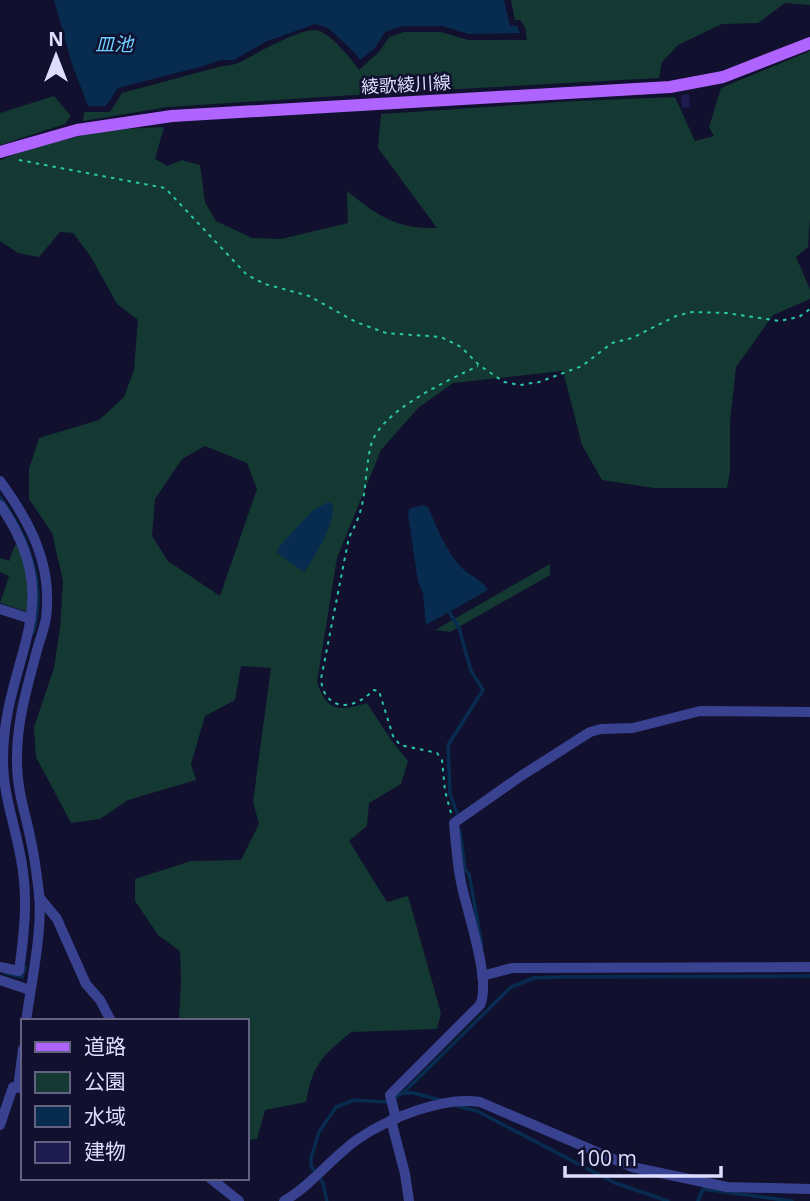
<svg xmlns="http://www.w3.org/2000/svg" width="810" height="1201" font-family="'Open Sans','Noto Sans JP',sans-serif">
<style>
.green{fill:#133932;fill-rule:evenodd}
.water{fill:#082c4f}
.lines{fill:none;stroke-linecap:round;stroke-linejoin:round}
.stream{stroke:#082c4f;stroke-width:3.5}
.building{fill:#1e1b50}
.path{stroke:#2ac7a7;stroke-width:2;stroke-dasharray:3.5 5;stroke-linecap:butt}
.minor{stroke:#394290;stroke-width:10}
.major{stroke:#af64ff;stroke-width:12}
.labels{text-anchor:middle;stroke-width:5;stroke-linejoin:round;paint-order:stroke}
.street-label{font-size:18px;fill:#dddeff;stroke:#11102e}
.water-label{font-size:19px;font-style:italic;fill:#6bd0ff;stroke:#11102e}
</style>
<rect width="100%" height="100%" fill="#11102e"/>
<g class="green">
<path d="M511,0H810V5L785,3L758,23L722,24L678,45L662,62L659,78L370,94L168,107L83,121L84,112H110L122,93L222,66C236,66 245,60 257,53C270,46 300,30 314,30C329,30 351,59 359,70L379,52L389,37L404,32H441L468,40H527L525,27L520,20H515Z"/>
<path d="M810,51V218L808,247L796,257L810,289V299L773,315L736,367L730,421V472L727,488H654L602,480L582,445L563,371L453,383L418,408L381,450L337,558L317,682C327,713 341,711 367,703L391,740L408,761L401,784L369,803L367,826L349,841L387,902L408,896L441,1013L437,1029L351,1032C322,1057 313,1063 306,1102L265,1110L257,1139L247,1140V1021H179L181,982L180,951L158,935L135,901V879L191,861L241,860L259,824L253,802L271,668L241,666L235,700L205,716L191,764L196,780L128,800L100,819L71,823L36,757L34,727L54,668L60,628L63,581L52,533L29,499V469L39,438L99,420L124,397L134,370L138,320L117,304L91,257L73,233L60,232L39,257L18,253L0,241V160L26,150L102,130L164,127L155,159L167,166L182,160L200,165L205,202L216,221L252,238L281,239L348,223L347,191C378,216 396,229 437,228L378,148L381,114L577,101L675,97L695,141L714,136L709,127L721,88ZM205,446L247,463L257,489L220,596L168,561L152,536L155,499L182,459Z"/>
<polygon points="54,96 71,116 65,124 0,145 0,113"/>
<polygon points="19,544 27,571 28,612 0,603 9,576 0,572 0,558 9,561 15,545"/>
<polygon points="550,564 550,575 450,632 435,630"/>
</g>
<g class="water">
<polygon points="54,0 504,0 510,26 517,26 520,33 469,34 442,26 403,26 385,32 375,48 360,60 355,53 328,28 315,24 265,42 234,60 221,60 203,66 118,88 106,106 88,106 72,64"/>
<path d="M328,502L332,504C337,521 314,558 304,572L277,553L278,548L312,511Z"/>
<path d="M422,505L428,507C437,528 446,551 462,568C470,576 482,580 488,590L426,625L423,593L418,582L408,514L409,509Z"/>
</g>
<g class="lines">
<g class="stream">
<path d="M0,497C29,538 47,583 33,633"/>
<polyline points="447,608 459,628 471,671 483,690 448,745 450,794 457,813"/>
<polyline points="460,831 465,870 469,874 482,946"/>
<polyline points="5,973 22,977 25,967"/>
<polyline points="403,1093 414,1093 440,1100"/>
<polyline points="457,1106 477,1111 615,1183 668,1201"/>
<polyline points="327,1201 323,1183 311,1166 311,1158 319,1132 336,1107 354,1100 386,1102 403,1093 511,987 534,978 559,977 810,976"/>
<polyline points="698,1201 703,1189 792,1201"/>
</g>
</g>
<polygon class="building" points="689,94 690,107 682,108 681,95"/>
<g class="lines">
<g class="path">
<polyline points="19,160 165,188 247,275 265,284 309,296 356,322 386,333 441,337 461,347 479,365 504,382 520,385 539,382 558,375 582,366 612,343 632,338 676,316 692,312 727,313 779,321 799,317 810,309"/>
<path d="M451,813L445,791L442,760L437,753L400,745L393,736L379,691L373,690C355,711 324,712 321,679L349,537C368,504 363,485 370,449C376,412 447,381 478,366"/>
</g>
<g class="minor">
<path d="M0,481C30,522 53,565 46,618C44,630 39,642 36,654C26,691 16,725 17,763C17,791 26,815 31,841C35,859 37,877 39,894C43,928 31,985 26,1021"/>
<path d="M0,505C71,606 3,657 3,760C3,797 17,830 22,865C28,900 24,936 19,971L0,967"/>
<polyline points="0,609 31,619"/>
<polyline points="39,897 57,919 86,984 100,1000 111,1021"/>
<polyline points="482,976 512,968 810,967"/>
<polyline points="0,980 30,990"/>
<polyline points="18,1088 23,1049"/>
<path d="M396,1119L390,1095L480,1005C492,981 466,909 461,882C457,863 456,843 454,823L521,776L590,732L601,729L633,728L700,711L810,712"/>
<polyline points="391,1120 405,1174 409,1201"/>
<polyline points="0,1125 13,1087"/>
<polyline points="210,1178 239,1201"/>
<path d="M284,1201C312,1185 332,1157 358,1139C389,1118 443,1096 480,1102L632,1167L727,1187L810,1189"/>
</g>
<polyline class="major" points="0,152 77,130 172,116 670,87 723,77 810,43"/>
</g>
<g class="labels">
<g class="street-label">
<text transform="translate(406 85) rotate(-3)" y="6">綾歌綾川線</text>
</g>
<g class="water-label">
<text x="114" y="51">皿池</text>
</g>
</g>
<rect x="21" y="1019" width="228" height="161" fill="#11102e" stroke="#636282" stroke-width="2"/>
<rect x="35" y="1042" width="35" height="10" fill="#af64ff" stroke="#636282" stroke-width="2"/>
<text x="84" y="1054" font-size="21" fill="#dddeff">道路</text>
<rect x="35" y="1072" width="35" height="21" fill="#133932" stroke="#636282" stroke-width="2"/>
<text x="84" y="1089" font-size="21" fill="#dddeff">公園</text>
<rect x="35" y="1106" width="35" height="21" fill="#082c4f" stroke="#636282" stroke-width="2"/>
<text x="84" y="1124" font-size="21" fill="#dddeff">水域</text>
<rect x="35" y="1142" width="35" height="21" fill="#1e1b50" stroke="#636282" stroke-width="2"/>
<text x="84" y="1159" font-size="21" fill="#dddeff">建物</text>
<g transform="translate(56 56)" stroke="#11102e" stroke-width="5" paint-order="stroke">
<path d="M0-5L12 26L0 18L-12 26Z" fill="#dddeff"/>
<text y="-10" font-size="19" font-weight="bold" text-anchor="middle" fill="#dddeff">N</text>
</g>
<path d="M565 1166v10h156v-10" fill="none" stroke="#dddeff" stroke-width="3.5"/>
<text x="576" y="1166" font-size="21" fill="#dddeff" stroke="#11102e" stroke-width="5" paint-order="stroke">100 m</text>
</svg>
